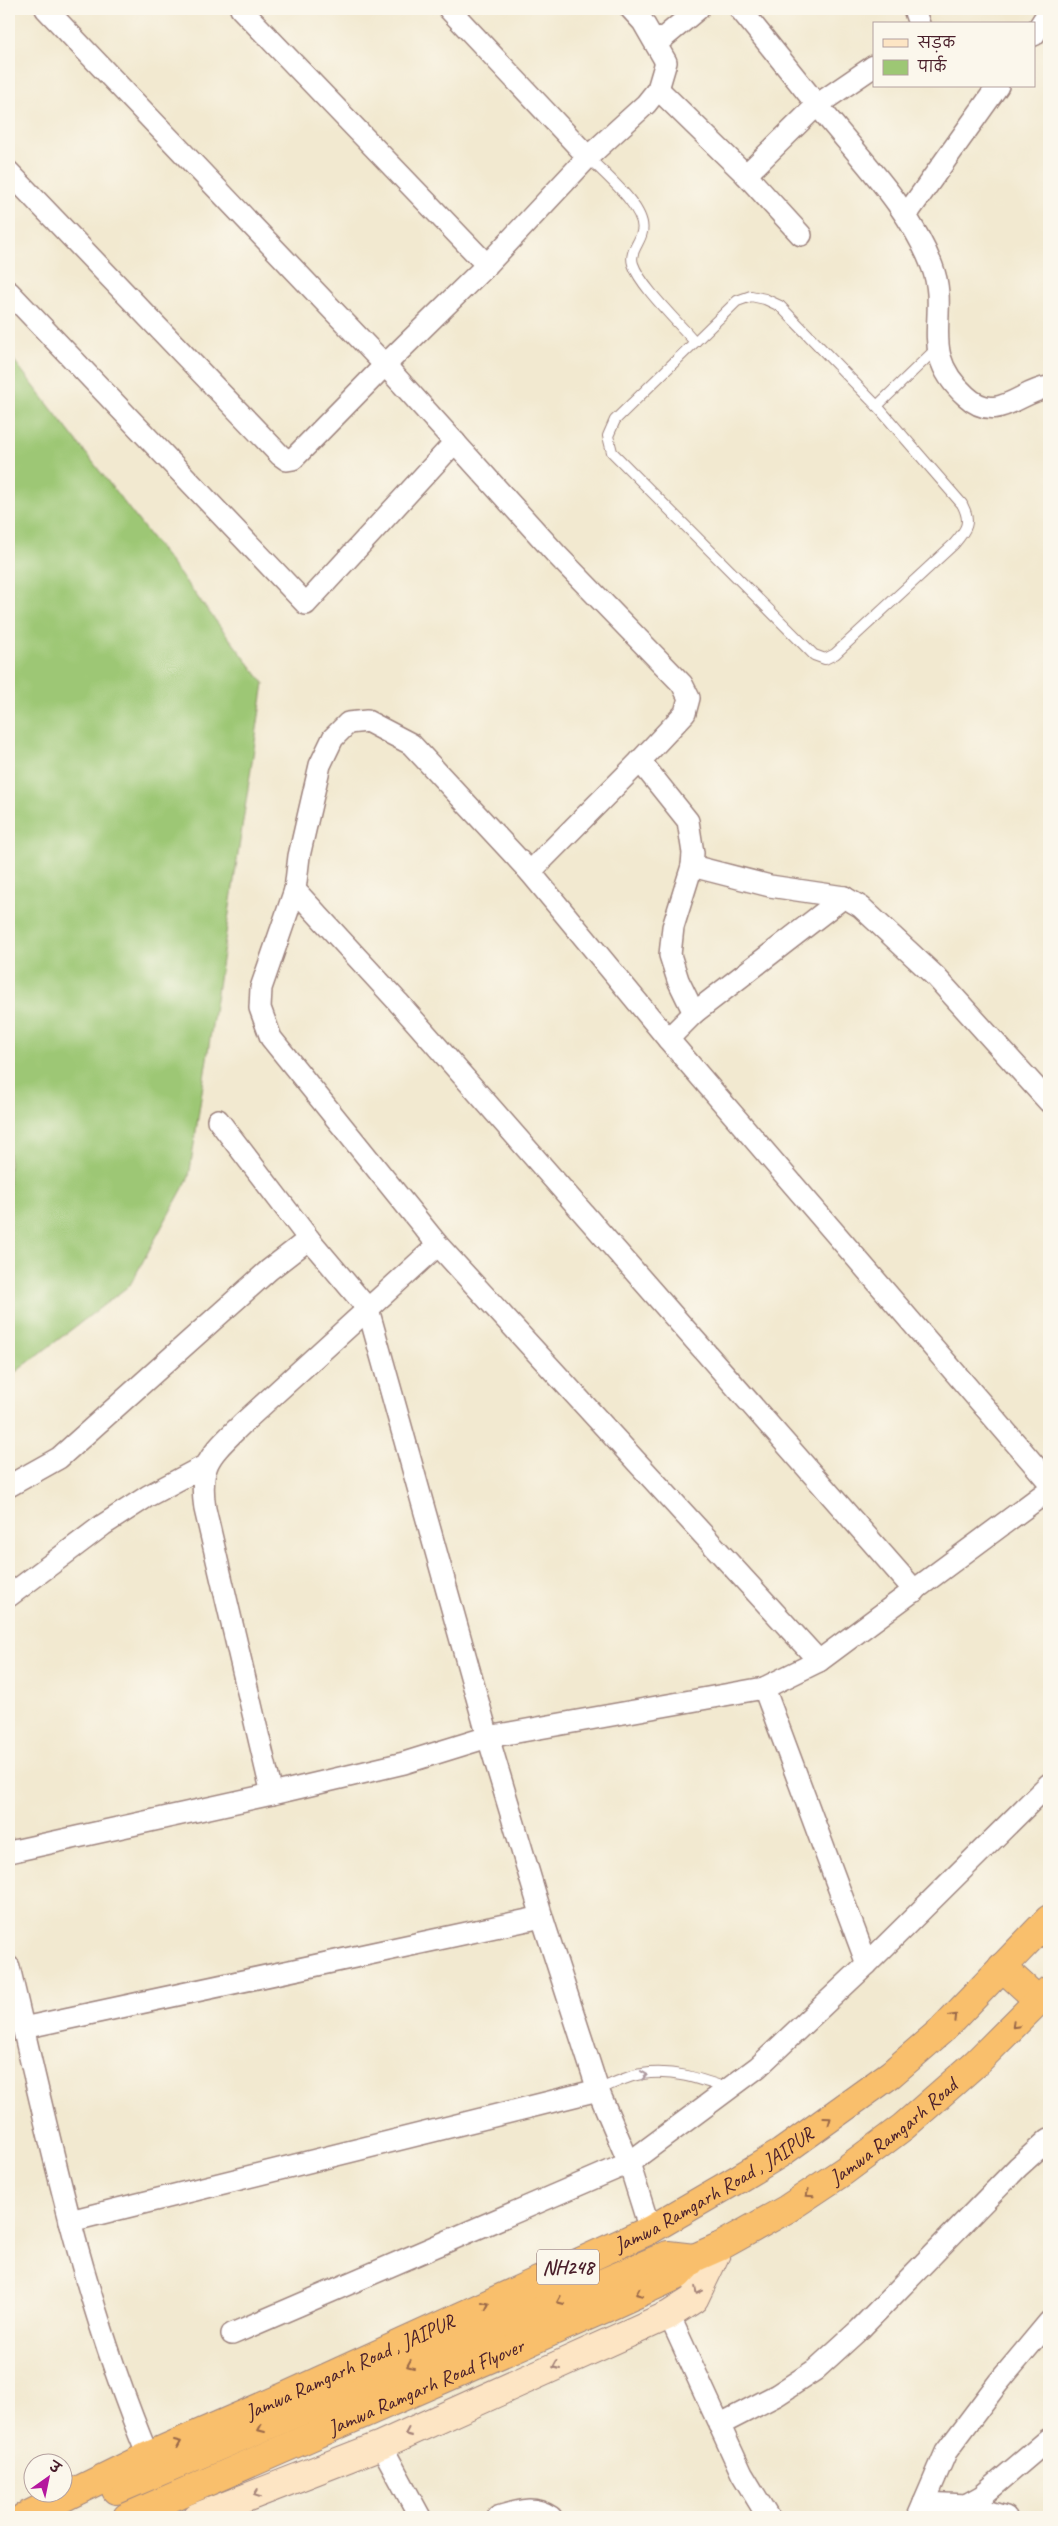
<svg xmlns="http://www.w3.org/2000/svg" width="1058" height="2526" font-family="Caveat,'Playpen Sans Deva',sans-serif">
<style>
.green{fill:#9dc774;stroke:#747350}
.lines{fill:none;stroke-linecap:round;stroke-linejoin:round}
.lane-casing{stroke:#9e847e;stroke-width:12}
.street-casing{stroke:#9e847e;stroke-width:24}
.secondary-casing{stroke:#9e847e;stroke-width:30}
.highway-casing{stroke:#9e847e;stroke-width:30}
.lane{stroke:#fff;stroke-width:10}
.street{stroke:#fff;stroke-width:21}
.secondary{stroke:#fde5c4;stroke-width:28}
.highway{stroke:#f9bf6c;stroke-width:28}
.oneway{stroke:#996748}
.oneway2{stroke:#ae9aa0}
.oneway3{stroke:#a48278}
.labels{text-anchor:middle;stroke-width:5;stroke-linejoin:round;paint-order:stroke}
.shield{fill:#fbf7ec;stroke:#7f6065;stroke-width:1}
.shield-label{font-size:20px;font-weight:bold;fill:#4a1f2b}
.street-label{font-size:21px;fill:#4a1f2b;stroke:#fbf7ec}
</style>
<rect width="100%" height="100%" fill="#fbf7ec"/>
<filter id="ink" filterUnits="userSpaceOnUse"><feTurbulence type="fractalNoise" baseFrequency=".02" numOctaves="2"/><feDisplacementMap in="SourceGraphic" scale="10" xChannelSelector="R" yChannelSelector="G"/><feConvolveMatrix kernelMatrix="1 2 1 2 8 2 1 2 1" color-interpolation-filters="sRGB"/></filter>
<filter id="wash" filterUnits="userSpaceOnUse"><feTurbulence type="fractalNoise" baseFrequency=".0096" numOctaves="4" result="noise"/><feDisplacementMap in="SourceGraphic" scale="20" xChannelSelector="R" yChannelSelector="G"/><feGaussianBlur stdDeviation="1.12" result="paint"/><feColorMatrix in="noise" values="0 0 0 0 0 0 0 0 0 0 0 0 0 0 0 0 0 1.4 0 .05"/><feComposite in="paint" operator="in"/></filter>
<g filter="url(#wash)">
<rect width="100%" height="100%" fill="#f2e9d0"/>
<polygon class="green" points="9,354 264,683 189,1177 130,1285 9,1377"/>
</g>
<g filter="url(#ink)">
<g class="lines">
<g class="lane-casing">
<g id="lane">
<path d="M588,157C603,173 648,209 642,232C640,243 629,252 633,264C640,286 679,323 695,342"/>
<path d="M751,296L765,299L780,306L877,406L962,504C972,523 966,530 954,544L835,654L825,659L814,655L612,452L608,436L615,420L737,301Z"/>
<polyline points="877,406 937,348"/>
<path d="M598,2090C612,2084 627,2076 642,2074C673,2069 700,2079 729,2089"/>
</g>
</g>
<g class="street-casing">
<g id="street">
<polyline points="46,9 385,365 556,554 682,684 689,698 685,713 640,761 688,821 693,853 692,866 673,927 670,955 678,980 694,1013"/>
<polyline points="241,9 487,265"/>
<polyline points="449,9 588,157"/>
<path d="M740,9C770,45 798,82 828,118C866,165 910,209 932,266C951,315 916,351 966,396C997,425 1019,391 1049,387"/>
<polyline points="914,9 919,24"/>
<polyline points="1034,35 1049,11"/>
<polyline points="656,44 698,9"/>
<polyline points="658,89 746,175 801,235"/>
<polyline points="9,172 280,455 287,460 293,459 385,365 487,265 588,157 646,104 658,89 666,62 643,22 631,9"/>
<polyline points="746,175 817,105 874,66"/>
<polyline points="907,214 998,86"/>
<polyline points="9,292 306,604 455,442"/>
<polyline points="692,866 770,886 844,897 861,907 936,977 1049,1102"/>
<polyline points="530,872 640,761"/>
<polyline points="295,890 261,988 260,1008 271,1038 438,1245 819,1661"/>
<polyline points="668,1039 694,1013 844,897"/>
<polyline points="218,1120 309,1239"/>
<polyline points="9,1486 59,1458 269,1270 309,1239 368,1309 488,1737 542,1917 598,2090 629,2163 650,2230"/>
<polyline points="915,1591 398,1002 295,890 299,856 320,765 333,738 348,723 367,721 411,744 530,872 668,1039 1049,1482"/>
<polyline points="9,1596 103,1525 148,1496 206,1465"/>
<polyline points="764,1688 867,1964"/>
<path d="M272,1794L205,1509C198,1462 211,1455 243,1423L438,1245"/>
<polyline points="9,1852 272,1794 404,1763 488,1737 764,1688 819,1661 1049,1490"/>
<path d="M9,1967C48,2132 82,2299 148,2456"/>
<polyline points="23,2028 542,1917"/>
<polyline points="70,2221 598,2090"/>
<polyline points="669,2315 742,2474 768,2517"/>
<polyline points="232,2334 629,2163 758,2067 867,1964 1049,1784"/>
<polyline points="719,2425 777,2395 815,2370 860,2329 1018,2167 1049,2139"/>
<polyline points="381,2445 420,2517"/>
<polyline points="924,2503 966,2505 982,2496 1049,2439"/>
<polyline points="966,2505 1006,2517"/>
<path d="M498,2517C518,2511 533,2505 551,2517"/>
<polyline points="918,2517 946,2452 998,2383 1049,2322"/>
</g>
</g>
<g class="secondary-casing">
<polyline id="secondary" points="197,2517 381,2445 669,2315 694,2299 719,2247"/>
</g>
<g class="highway-casing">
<g id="highway">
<polyline points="1002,1967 1039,2001"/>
<polyline points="116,2490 668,2255 694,2258"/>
<path id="s1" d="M24,2517L148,2456L286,2396L650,2230L738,2179L781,2153L891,2074L943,2029L1049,1919"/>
<path id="s2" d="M127,2517L606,2308L678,2275L694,2258L719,2247L787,2209L844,2171L903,2127L977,2062L1049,1990"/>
</g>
</g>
<use href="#lane" class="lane"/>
<use href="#street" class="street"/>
<use href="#secondary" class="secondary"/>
<use href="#highway" class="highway"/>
</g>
<defs><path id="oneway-chevron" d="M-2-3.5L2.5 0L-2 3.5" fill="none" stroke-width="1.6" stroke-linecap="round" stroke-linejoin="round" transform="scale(1.25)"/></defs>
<g class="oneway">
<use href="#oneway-chevron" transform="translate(954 2017) rotate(-46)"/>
<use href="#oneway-chevron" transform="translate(1015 2025) rotate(135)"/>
<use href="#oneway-chevron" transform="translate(828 2120) rotate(-36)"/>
<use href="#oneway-chevron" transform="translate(809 2194) rotate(146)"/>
<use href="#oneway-chevron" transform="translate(639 2293) rotate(155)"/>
<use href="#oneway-chevron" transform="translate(560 2301) rotate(157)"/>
<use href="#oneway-chevron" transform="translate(486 2305) rotate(-25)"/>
<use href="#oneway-chevron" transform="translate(410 2365) rotate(157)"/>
<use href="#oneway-chevron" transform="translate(261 2429) rotate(157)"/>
<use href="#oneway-chevron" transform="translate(178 2443) rotate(-23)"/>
</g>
<use class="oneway2" href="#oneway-chevron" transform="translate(644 2075) rotate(-8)"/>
<g class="oneway3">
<use href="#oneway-chevron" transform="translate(698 2291) rotate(116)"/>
<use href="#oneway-chevron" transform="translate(556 2366) rotate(156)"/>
<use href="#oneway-chevron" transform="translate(408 2433) rotate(156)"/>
<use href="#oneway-chevron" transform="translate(257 2494) rotate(159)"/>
</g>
</g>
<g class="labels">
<rect class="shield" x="537" y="2249.5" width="62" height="35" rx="4"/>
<g class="shield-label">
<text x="568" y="2274">NH248</text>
</g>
<g class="street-label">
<text dy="7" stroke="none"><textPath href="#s2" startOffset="862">Jamwa Ramgarh Road</textPath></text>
<text dy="7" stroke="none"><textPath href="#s1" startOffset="764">Jamwa Ramgarh Road , JAIPUR</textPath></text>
<text dy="7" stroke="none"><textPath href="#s1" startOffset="359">Jamwa Ramgarh Road , JAIPUR</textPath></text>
<text dy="7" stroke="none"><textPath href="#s2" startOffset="326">Jamwa Ramgarh Road Flyover</textPath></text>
</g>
</g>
<rect width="1058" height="2526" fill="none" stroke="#fbf7ec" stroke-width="30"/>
<rect x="873" y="22" width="162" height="65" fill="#fbf7ec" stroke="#b4a19f"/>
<rect x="883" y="39" width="25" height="8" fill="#fde5c4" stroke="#b4a19f"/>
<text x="918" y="48" font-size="15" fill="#4a1f2b">सड़क</text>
<rect x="883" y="60" width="25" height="15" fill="#9dc774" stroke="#b4a19f"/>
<text x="918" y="72" font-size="15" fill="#4a1f2b">पार्क</text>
<g transform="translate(48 2478) rotate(33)"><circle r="24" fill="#fbf7ec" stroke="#b4a19f"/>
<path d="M0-4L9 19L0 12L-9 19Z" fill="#b5179e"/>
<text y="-8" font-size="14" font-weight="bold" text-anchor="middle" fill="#4a1f2b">उ</text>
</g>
</svg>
